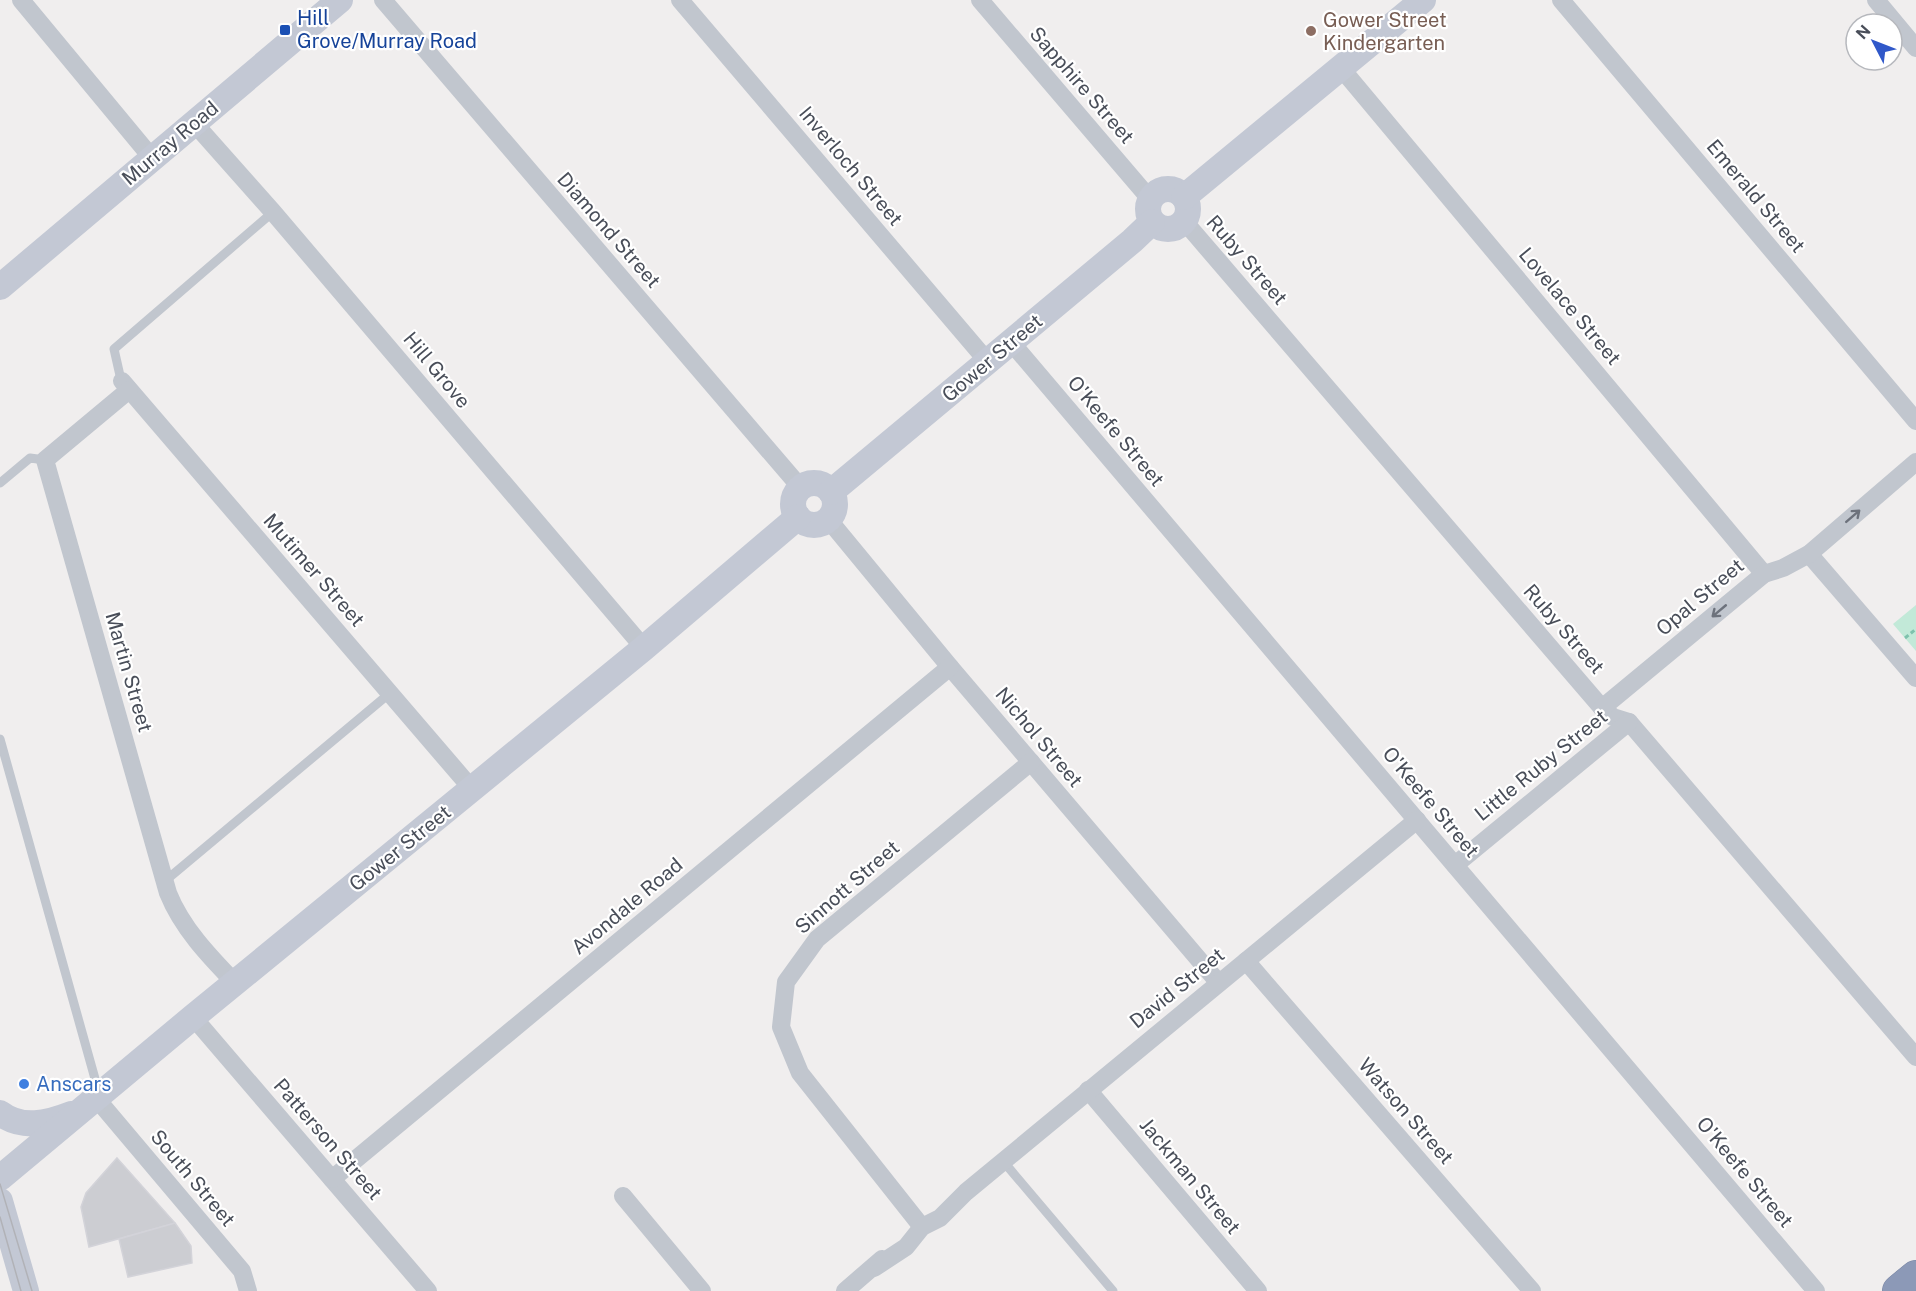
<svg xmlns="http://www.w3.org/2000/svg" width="1916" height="1291" font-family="'Public Sans',sans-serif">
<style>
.green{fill:#c2e9d8}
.building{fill:#cccdd2;stroke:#d3d3d9;stroke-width:1.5}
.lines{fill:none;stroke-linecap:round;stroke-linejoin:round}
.highway-casing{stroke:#7784a2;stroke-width:34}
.path{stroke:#7ec2ad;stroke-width:3;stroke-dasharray:4.5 3;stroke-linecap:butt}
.lane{stroke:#c1c6ce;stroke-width:9}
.street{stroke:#c1c6ce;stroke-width:18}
.secondary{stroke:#c3c8d4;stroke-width:26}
.highway{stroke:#8c99b7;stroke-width:33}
.tram{stroke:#b1b2b7;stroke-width:1.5}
.oneway{stroke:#6d727c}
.transit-dot{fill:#1a4fb4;stroke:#fff;stroke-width:2}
.education-dot{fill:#8d6e63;stroke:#fff;stroke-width:2}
.shop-dot{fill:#3f7fe0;stroke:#fff;stroke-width:2}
.labels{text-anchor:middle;stroke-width:4.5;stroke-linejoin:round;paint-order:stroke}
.transit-label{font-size:20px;fill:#164399;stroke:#fff;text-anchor:start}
.education-label{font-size:20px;fill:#785e54;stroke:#fff;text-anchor:start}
.street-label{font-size:20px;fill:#494e59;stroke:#fff}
.shop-label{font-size:20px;fill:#366cbe;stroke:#fff;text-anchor:start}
</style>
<rect width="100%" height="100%" fill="#f0eeee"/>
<polygon class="green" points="1916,605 1916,651 1893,624"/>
<g class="building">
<polygon points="117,1158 175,1223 89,1247 81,1207 86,1193"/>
<polygon points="175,1223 191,1246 192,1263 128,1277 119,1239"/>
</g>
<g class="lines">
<g class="highway-casing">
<polyline id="highway" points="1899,1291 1916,1277"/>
</g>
<polyline class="path" points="1905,638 1916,629"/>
<g class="lane">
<polyline points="121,380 114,349 273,212"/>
<polyline points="0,483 30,458 45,460"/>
<polyline points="0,739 99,1093"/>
<polyline points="165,881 390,693"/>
<polyline points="1003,1161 1113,1291"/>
</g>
<g class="street">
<polyline points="21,0 152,158"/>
<polyline points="383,0 801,488"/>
<polyline points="680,0 988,362"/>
<polyline points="980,0 1150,199"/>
<polyline points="1561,0 1916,421"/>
<polyline points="1876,0 1916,48"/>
<polyline points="1341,68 1764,574"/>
<polyline points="194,123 273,212 644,648"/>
<polyline points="1184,221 1602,708 1613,717 1629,722 1916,1057"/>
<polyline points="1011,342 1816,1291"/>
<polyline points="122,381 472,789"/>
<path d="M129,390L45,460L168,893C182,928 209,956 235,983"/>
<polyline points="828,519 950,667 1218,982"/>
<polyline points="1809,554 1916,678"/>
<polyline points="1602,708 1764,574 1783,568 1809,554 1916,462"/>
<polyline points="1455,865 1629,722"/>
<polyline points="1246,961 1532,1291"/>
<polyline points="193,1017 428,1291"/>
<polyline points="1088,1090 1258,1291"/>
<polyline points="96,1098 242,1271 248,1291"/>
<polyline points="332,1179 950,667"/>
<polyline points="623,1196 702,1291"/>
<polyline points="922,1227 800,1073 781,1027 786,982 817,939 1031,762"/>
<polyline points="874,1268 906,1247 922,1227 940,1218 966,1192 1417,820"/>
<polyline points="845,1291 882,1259"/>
</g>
<g class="secondary">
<circle cx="1168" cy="209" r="20"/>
<polyline points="1184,197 1423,0"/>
<polyline points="0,287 340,0"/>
<circle cx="814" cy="504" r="21"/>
<polyline points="831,492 1132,241 1152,222"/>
<path d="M0,1113C22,1130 48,1123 71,1114"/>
<polyline points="0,1178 193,1017 644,648 798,517"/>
<polyline points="0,1201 26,1291"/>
</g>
<use href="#highway" class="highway"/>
<g class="tram">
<polyline points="0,1184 32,1291"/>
<polyline points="0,1217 21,1291"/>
</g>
</g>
<defs><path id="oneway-shaft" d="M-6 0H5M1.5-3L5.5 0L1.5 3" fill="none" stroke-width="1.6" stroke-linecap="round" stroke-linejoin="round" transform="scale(1.5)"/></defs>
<g class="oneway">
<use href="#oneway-shaft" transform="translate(1853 516) rotate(-41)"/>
<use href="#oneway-shaft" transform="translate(1719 611) rotate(140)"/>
</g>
<rect class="transit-dot" x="279" y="24" width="12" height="12" rx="3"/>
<circle class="education-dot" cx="1311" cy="31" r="6"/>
<circle class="shop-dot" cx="24" cy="1084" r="6"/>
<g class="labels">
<g class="transit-label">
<text x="297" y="25">Hill<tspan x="297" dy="23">Grove/Murray Road</tspan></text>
</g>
<g class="education-label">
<text x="1323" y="27">Gower Street<tspan x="1323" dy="23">Kindergarten</tspan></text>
</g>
<g class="street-label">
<text transform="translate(1082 85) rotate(49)" y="7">Sapphire Street</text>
<text transform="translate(170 143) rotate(-40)" y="7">Murray Road</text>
<text transform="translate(851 166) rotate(50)" y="7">Inverloch Street</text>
<text transform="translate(1756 196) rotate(50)" y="7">Emerald Street</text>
<text transform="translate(609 230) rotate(49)" y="7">Diamond Street</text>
<text transform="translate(1247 260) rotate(49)" y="7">Ruby Street</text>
<text transform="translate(1570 306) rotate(50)" y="7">Lovelace Street</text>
<text transform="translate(992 358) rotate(-40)" y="7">Gower Street</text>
<text transform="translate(437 370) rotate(50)" y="7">Hill Grove</text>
<text transform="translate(1116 431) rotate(50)" y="7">O'Keefe Street</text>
<text transform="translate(314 570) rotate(49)" y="7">Mutimer Street</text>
<text transform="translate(1700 597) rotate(-40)" y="7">Opal Street</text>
<text transform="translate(1564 629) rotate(49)" y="7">Ruby Street</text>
<text transform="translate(129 672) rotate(74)" y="7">Martin Street</text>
<text transform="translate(1039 737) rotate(50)" y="7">Nichol Street</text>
<text transform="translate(1541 765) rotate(-39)" y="7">Little Ruby Street</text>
<text transform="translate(1431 802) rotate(50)" y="7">O'Keefe Street</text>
<text transform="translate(400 848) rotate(-39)" y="7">Gower Street</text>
<text transform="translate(847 887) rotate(-41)" y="7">Sinnott Street</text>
<text transform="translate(627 906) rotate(-40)" y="7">Avondale Road</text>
<text transform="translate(1177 988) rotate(-39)" y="7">David Street</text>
<text transform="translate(1406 1111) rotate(49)" y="7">Watson Street</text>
<text transform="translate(328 1139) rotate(49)" y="7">Patterson Street</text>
<text transform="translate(1745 1172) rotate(50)" y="7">O'Keefe Street</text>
<text transform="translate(1190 1176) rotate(50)" y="7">Jackman Street</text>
<text transform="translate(193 1178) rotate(50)" y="7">South Street</text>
</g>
<g class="shop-label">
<text x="36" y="1091">Anscars</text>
</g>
</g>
<g transform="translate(1874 42) rotate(312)"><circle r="28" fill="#ffffff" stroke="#b6b8bd" stroke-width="1.5"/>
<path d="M0-4.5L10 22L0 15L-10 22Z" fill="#3058c9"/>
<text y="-9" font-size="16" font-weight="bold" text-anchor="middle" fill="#494e59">N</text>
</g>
</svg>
